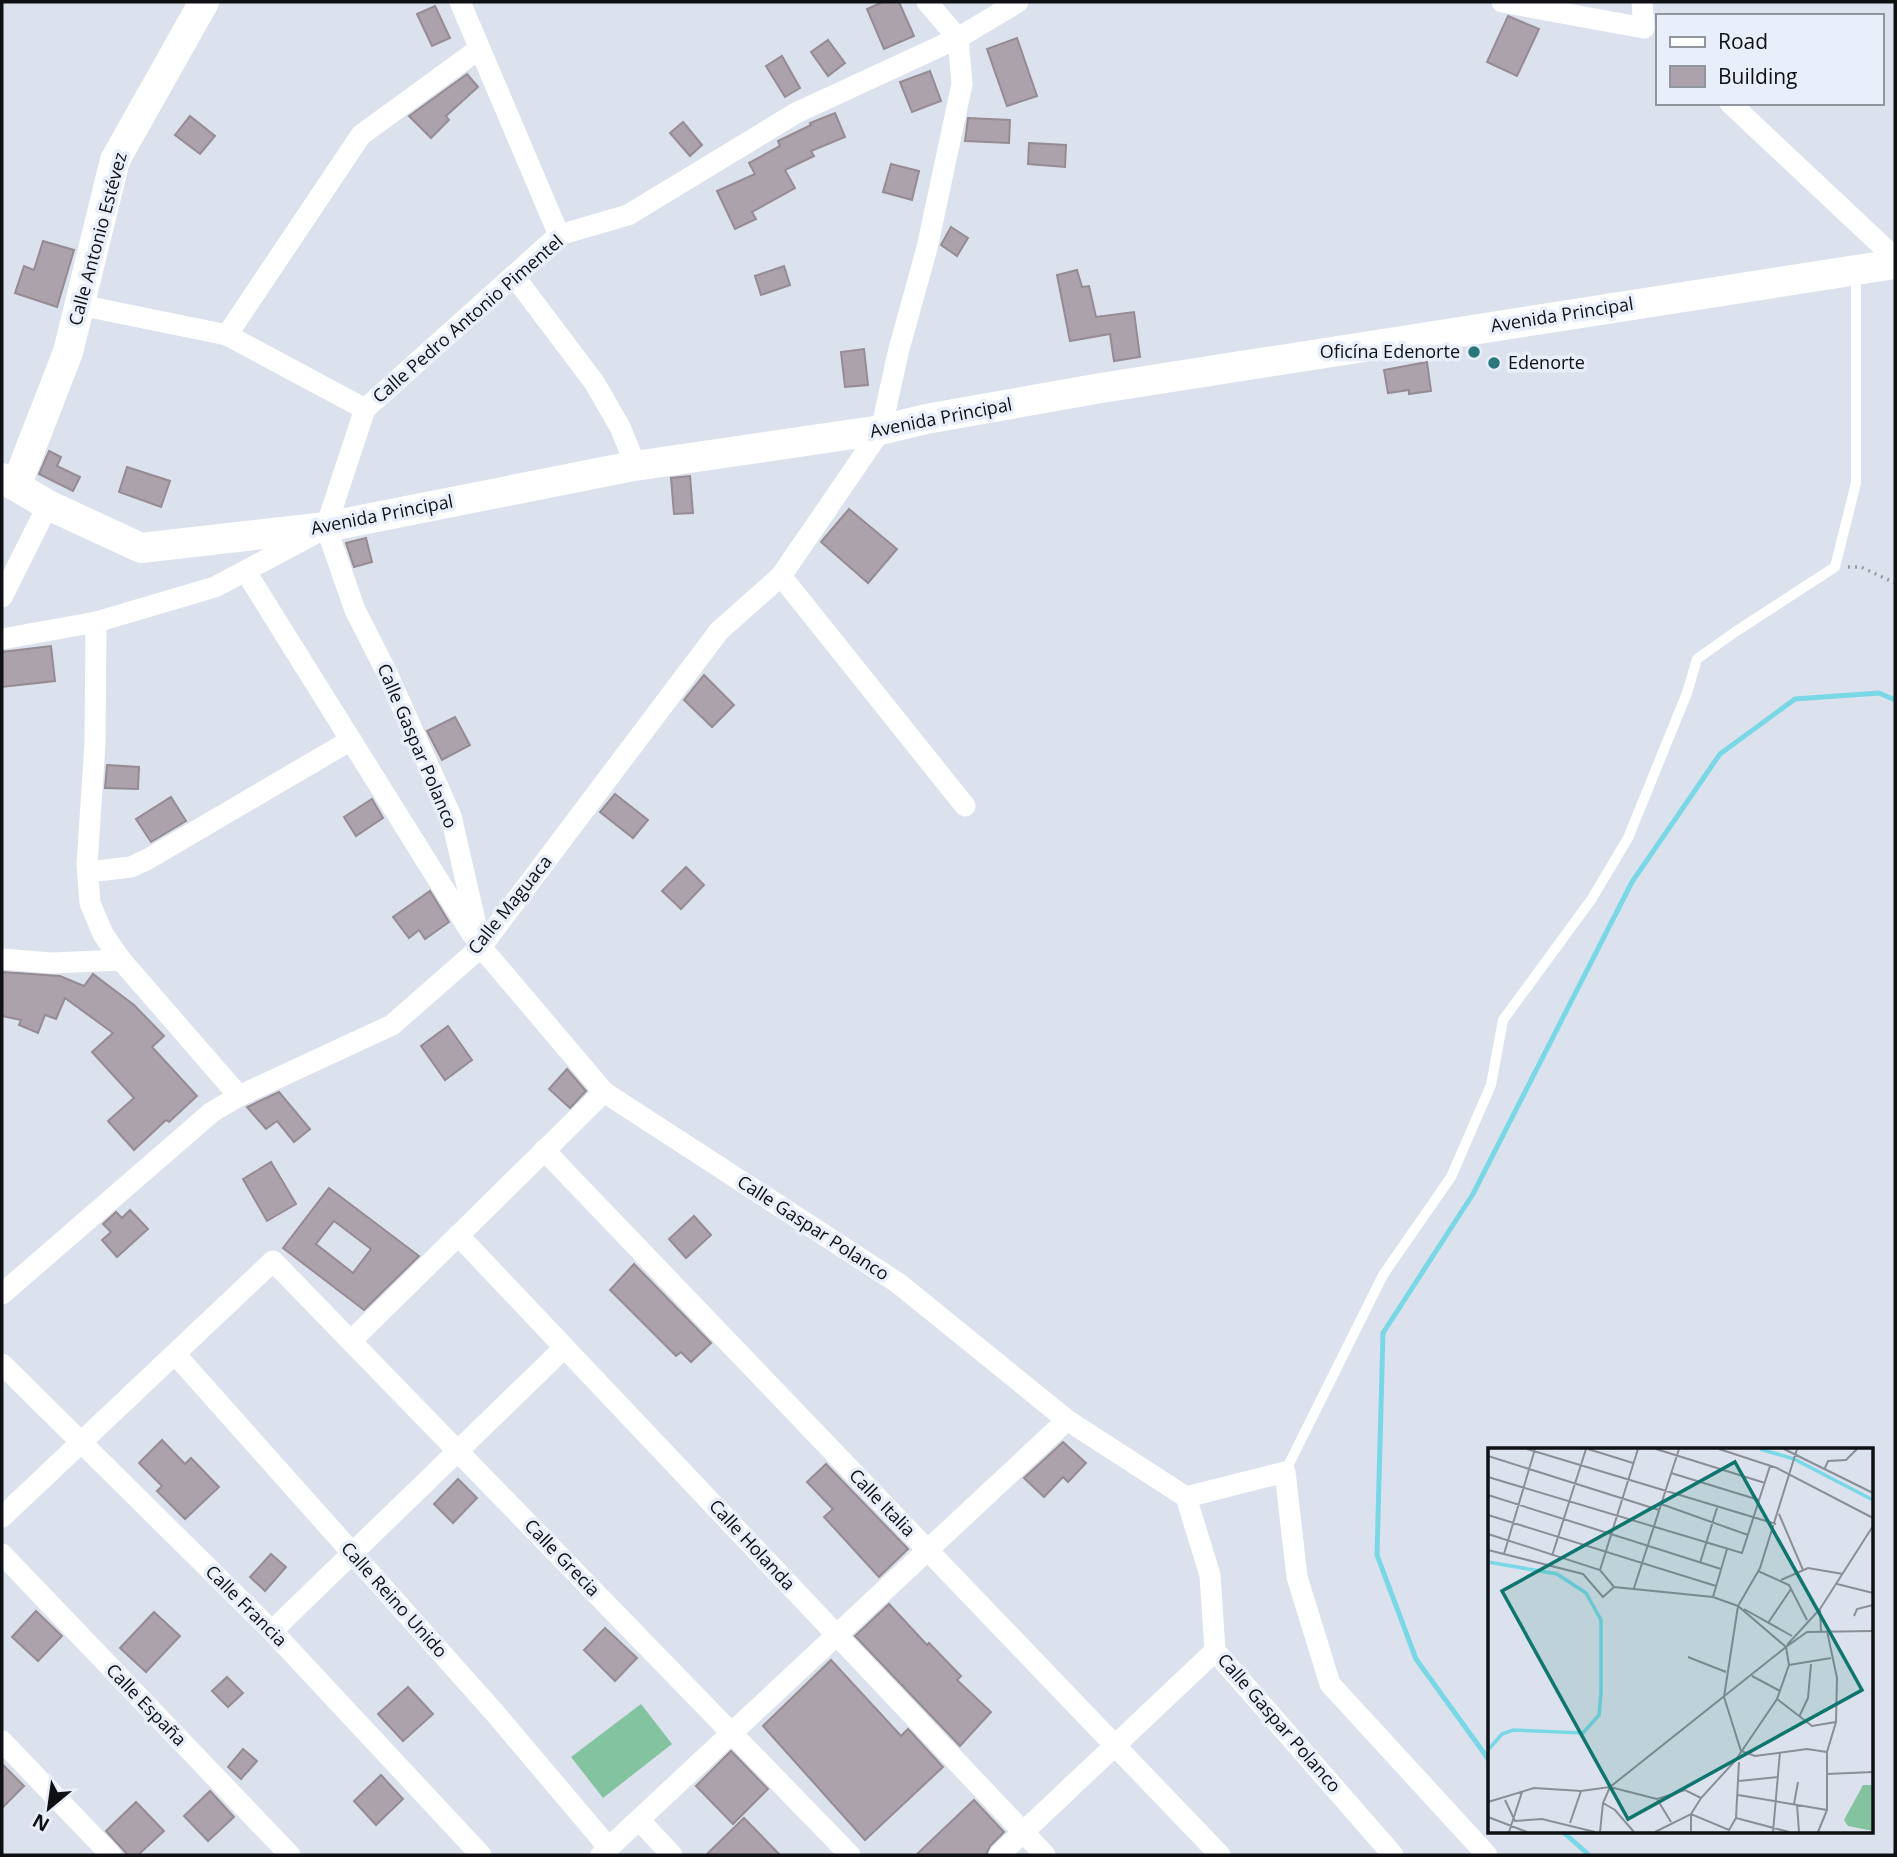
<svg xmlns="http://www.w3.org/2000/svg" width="1897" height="1857" font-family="'Open Sans',sans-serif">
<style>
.green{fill:#84c3a0}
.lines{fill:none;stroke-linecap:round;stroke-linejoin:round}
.stream{stroke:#79d7e6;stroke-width:5}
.building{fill:#aca2ab;stroke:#948b93;stroke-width:2;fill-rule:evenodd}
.path{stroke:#989da5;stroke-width:3.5;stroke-dasharray:2 5;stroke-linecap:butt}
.lane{stroke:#fff;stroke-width:10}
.street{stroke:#fff;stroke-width:21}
.secondary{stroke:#fff;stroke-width:30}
.poi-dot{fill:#2d767c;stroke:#e9effa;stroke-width:2.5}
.labels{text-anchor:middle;stroke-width:7;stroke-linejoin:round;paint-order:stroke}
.street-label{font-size:18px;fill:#0e1014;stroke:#e9effa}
.poi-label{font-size:18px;fill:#0e1014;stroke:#e9effa;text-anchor:end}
.inset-river{fill:none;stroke:#79d7e6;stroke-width:3.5}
.inset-road{fill:none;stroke:#8a8e96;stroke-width:2}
.view{fill:#0f766e;fill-opacity:0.15;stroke:#0f766e;stroke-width:3.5}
.inset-edge{fill:none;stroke:#0e1014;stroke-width:3.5}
</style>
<rect width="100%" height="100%" fill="#dce2ed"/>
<polygon class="green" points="641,1704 672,1744 603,1798 571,1757"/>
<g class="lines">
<g class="stream">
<polyline points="1489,1760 1416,1659 1377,1555 1383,1333 1473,1194 1632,882 1720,754 1795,699 1879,693 1895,700"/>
<polyline points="1562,1831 1589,1855"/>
</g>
</g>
<g class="building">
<polygon points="883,2 899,2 914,36 884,49 867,9"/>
<polygon points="435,6 450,38 432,46 417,14"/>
<polygon points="1508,16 1539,29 1517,76 1487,62"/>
<polygon points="1017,38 1037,96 1007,106 987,49"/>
<polygon points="828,40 845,63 828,76 811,52"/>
<polygon points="782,56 800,88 785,97 766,66"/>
<polygon points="930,71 941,101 912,112 900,82"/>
<polygon points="467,74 478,87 446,116 449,120 431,138 409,116"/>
<polygon points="835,113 845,137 811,151 814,156 785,170 795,188 752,212 756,219 735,229 717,191 755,174 749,163 780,146 778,141 811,125 810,123"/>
<polygon points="190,116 215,136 200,154 175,135"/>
<polygon points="968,118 1010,120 1009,143 965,141"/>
<polygon points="683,122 702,145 690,156 670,133"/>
<polygon points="1029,143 1066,145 1065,167 1028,164"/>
<polygon points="891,164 919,171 912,200 883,192"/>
<polygon points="951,227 968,238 957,256 941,245"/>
<polygon points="43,241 74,250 57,307 15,293 24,266 34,270"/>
<polygon points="784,266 790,285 761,295 755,276"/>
<polygon points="1077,270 1082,287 1089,286 1096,317 1134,312 1140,357 1114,361 1110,334 1070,341 1057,275"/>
<polygon points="864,349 868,385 845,387 841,352"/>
<polygon points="1427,362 1431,391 1409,394 1409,390 1388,393 1384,370"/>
<polygon points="49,451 61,457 57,466 80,477 73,491 39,474"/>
<polygon points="127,467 170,481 161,507 119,492"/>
<polygon points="690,476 693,513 674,514 671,478"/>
<polygon points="849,509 897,549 868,583 821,542"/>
<polygon points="366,538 372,562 354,567 346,543"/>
<polygon points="51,646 55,681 2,687 2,652"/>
<polygon points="704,675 734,705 712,727 684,700"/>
<polygon points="455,717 470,745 442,760 427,731"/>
<polygon points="107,765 139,767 138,789 105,788"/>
<polygon points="615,794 648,820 633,838 600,812"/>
<polygon points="171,797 186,821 151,842 136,819"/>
<polygon points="372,799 383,818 356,836 344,817"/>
<polygon points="686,867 704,885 681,909 662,891"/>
<polygon points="430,891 449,922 425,939 419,930 409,938 393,917"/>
<polygon points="2,972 60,976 84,986 93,974 134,1005 164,1036 152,1047 197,1096 169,1122 166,1120 134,1150 108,1121 134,1098 92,1052 113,1033 65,998 56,1019 45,1015 38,1033 19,1025 21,1020 2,1016"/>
<polygon points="448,1026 472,1060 445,1080 421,1046"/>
<polygon points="567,1069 586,1091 570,1108 549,1089"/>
<polygon points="279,1092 310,1129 294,1142 277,1121 266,1129 247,1107"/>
<polygon points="271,1162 296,1204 267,1221 243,1179"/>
<path d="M329,1188L419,1256L364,1310L283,1248ZM334,1221L371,1249L353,1273L316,1244Z"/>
<polygon points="130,1210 148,1229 117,1257 102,1240 111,1232 103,1224 116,1212 122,1218"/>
<polygon points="694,1216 711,1235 686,1258 669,1239"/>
<polygon points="634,1264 711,1343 691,1362 681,1352 676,1356 610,1290"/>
<polygon points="162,1440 185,1464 191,1458 219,1487 185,1519 157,1491 162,1486 139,1463"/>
<polygon points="1063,1442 1086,1463 1068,1482 1063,1477 1044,1497 1024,1478"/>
<polygon points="826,1464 908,1549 879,1577 824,1517 833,1509 807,1482"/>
<polygon points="458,1479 477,1498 453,1523 434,1504"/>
<polygon points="271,1554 286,1567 265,1591 250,1577"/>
<polygon points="889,1604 927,1645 929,1643 961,1676 957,1680 991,1712 960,1746 855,1636"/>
<polygon points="36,1611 62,1636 38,1661 12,1637"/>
<polygon points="154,1612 180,1636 146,1672 120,1648"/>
<polygon points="605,1628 637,1658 615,1681 584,1650"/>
<polygon points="831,1660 901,1736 908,1729 943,1767 865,1840 763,1726"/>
<polygon points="227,1677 243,1693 228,1707 212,1691"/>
<polygon points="408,1687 433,1714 403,1741 378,1714"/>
<polygon points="243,1749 257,1761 241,1779 228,1767"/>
<polygon points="731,1751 768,1789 733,1824 696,1786"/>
<polygon points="2,1764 24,1786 2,1808"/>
<polygon points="381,1775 403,1799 376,1825 354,1801"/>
<polygon points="210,1791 234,1817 208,1841 184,1816"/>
<polygon points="974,1800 1004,1832 990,1846 986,1855 916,1855"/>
<polygon points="136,1802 164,1831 138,1855 128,1855 106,1831"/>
<polygon points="744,1818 780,1855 706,1855"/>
</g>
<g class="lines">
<polyline class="path" points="1848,567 1861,567 1895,583"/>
<polyline class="lane" points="1285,1472 1383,1275 1451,1177 1491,1085 1503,1020 1591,900 1628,838 1687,693 1697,659 1735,632 1835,567 1856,483 1856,271"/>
<g class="street">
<polyline points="460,2 559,235"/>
<polyline points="1502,2 1644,28 1642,2"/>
<polyline points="1730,103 1895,258"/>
<polyline points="514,276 594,382 620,427 636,466"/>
<polyline points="80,305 227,335 365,409"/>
<polyline points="227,335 361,135 479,49"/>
<polyline points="326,527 355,610 386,671 451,816 481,947 604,1092 898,1283 1067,1420 1186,1497 1210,1575 1215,1651 1393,1855"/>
<polyline points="326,527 365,409 559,235 628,215 796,113 958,38 1018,2"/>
<polyline points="246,572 472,934"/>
<polyline points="781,576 965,806"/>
<polyline points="2,597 48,505"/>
<polyline points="96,622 95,743 87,865 90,903 103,934 121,960 239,1096"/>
<polyline points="2,639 96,622 215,587 318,532"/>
<polyline points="88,872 131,867 148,859 351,740"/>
<polyline points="2,959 52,963 121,960"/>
<polyline points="544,1150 1220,1855"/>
<polyline points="458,1235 1045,1855"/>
<polyline points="2,1294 212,1112 239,1096 392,1025 481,947 719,631 781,576 881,430 899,349 927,248 962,84 958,38 927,2"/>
<polyline points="351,1341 604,1092"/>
<polyline points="175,1354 494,1712 609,1848"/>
<polyline points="2,1364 272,1631 481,1855"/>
<polyline points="1186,1497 1285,1472 1297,1577 1330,1684 1487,1855"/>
<polyline points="2,1517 273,1261 850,1855"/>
<polyline points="2,1554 290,1855"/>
<polyline points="272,1631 564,1348"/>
<polyline points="2,1741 111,1855"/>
<polyline points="639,1820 672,1855"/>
<polyline points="601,1855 1067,1420"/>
<polyline points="999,1855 1215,1651"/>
</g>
<g class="secondary">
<polyline points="2,478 48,505 141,548 326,527 628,467 881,430 926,419 1101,388 1895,264"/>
<polyline points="16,486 68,352 115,160 204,2"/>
</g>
</g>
<g class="poi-dot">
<circle cx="1474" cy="352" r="7"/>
<circle cx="1494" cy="363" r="7"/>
</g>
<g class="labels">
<g class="street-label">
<text transform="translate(98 239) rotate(-75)" y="6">Calle Antonio Estévez</text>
<text transform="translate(1562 315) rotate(-9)" y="6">Avenida Principal</text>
<text transform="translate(468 319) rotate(-41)" y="6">Calle Pedro Antonio Pimentel</text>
<text transform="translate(941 418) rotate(-11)" y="6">Avenida Principal</text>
<text transform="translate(382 515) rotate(-11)" y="6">Avenida Principal</text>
<text transform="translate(417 746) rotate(67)" y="6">Calle Gaspar Polanco</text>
<text transform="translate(510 905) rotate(-51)" y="6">Calle Maguaca</text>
<text transform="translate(813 1228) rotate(33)" y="6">Calle Gaspar Polanco</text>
<text transform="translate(882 1503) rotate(46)" y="6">Calle Italia</text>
<text transform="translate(752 1545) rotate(47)" y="6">Calle Holanda</text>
<text transform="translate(562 1558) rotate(46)" y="6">Calle Grecia</text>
<text transform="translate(394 1600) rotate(48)" y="6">Calle Reino Unido</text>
<text transform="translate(246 1606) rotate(45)" y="6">Calle Francia</text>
<text transform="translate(146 1705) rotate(46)" y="6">Calle España</text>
<text transform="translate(1279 1723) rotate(49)" y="6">Calle Gaspar Polanco</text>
</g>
<g class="poi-label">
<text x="1460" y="358">Oficína Edenorte</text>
<text x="1508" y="369" text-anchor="start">Edenorte</text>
</g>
</g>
<g transform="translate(1488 1448)">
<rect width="385" height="385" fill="#dce2ed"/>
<path d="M375,337H385V383L360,378L356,372Z" fill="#84c3a0"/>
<path class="inset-river" d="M272,1L306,11L385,52M0,114L69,126L98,145L113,172V245L111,267L95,285L25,282L14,286L0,302"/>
<path class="inset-road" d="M39,1L288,76M100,1L145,15M168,1L277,35M231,1L289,20L385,70M296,1L385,45M309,1L272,120L250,158L236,249L253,303L267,308L319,301L339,304M0,8L171,62M337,20L340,13L358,12L369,1M183,25L271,52M0,29L254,105L282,18M0,47L233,121M173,56L260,87M291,66L315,122M0,67L228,138M0,86L112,122L126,139L225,149L250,158L298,199M0,102L95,126L115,149L126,139M16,106L47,1M64,108L98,1M212,115L229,60M112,122L150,1M270,123L301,137L319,172M293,132L320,120L355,126M349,136L385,145M146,140L191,1M225,149L239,101M256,161L304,188M332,162L333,183M366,168L369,161L385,157M280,175L303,141M299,197L332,161L385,78M200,209L238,224M301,217L343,210M264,228L292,243M289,251L324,278L348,274M311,269L320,250L323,216M339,326L385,324M251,333L290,329M250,347L339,362M17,352L27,373L54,371L107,384M0,354L46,340L93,343L122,339L169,351M115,355L127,362L146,384M306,356L310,334M309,356L311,384M0,369L39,384M248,370L301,384M183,374L169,351L197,342L213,350M82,375L93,343M21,384L34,344M112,384L115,355L122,339L298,199L319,184L385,183M167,384L203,366L241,382L248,370L251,314M203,384V366L213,350L247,313L289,251L301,217L298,199M285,384L292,304M330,384L339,362V304L348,274L349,230L339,183"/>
<path class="view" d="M247,14L374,242L140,371L14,143Z"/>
<rect width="385" height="385" class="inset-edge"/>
</g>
<rect width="1897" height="1857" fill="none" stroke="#0e1014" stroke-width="7"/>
<rect x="1656" y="14" width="228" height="91" fill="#e9effa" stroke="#91969e" stroke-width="2"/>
<rect x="1670" y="37" width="35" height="10" fill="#ffffff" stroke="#91969e" stroke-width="2"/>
<text x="1718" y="49" font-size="21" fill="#0e1014">Road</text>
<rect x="1670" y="66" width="35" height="21" fill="#aca2ab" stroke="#91969e" stroke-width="2"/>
<text x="1718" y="84" font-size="21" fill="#0e1014">Building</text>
<g transform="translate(49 1808) rotate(209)" stroke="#e9effa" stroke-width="5" paint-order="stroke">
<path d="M0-5L12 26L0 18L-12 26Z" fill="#0e1014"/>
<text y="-10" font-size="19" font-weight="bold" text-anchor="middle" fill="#0e1014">N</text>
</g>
</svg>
